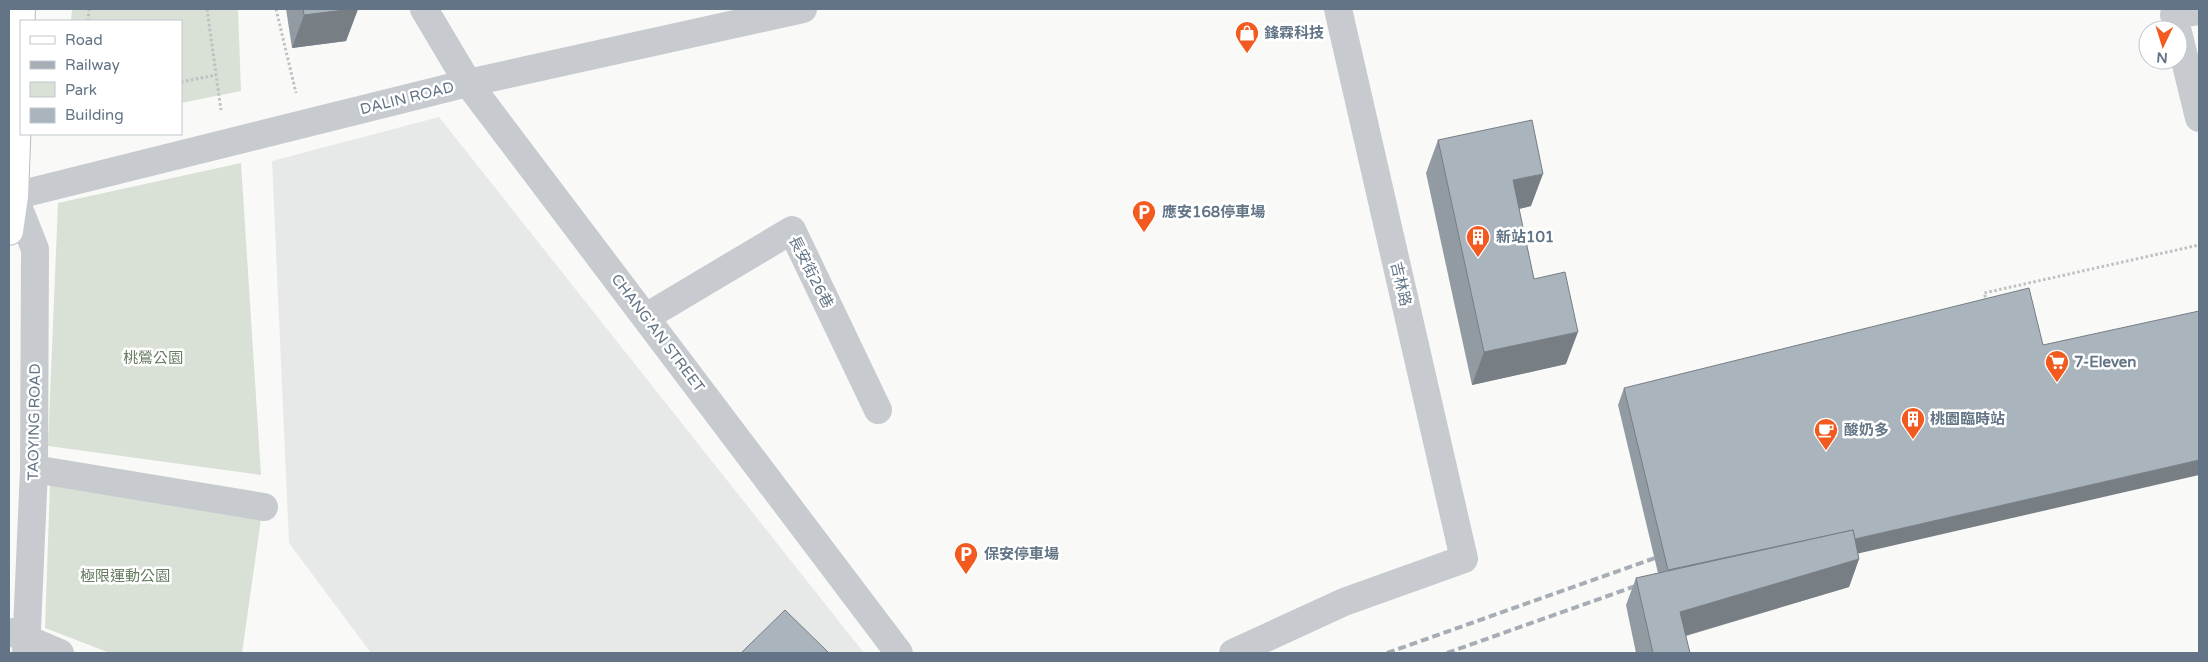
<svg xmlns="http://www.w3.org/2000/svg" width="2208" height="662" font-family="'Varela Round','Noto Sans TC',sans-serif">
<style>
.built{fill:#e7e9e8}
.green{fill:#d9e0d6}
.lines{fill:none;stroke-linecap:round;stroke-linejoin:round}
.major-casing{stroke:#b7bcc1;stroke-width:30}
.path{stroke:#bec1c4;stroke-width:3;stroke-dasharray:2.5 2.5;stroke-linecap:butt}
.minor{stroke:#c7cbcf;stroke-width:28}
.major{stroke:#fff;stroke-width:28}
.rail{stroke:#a7adb4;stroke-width:4;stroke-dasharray:8 4;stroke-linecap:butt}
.wall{fill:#929ba2}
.shaded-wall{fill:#777e84}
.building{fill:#aab4bc;stroke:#777e84}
.labels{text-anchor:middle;stroke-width:5;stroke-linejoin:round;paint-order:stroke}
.poi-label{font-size:15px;font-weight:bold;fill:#627485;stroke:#fff;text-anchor:start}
.street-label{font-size:15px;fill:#627485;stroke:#fff}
.park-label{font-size:15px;fill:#667b62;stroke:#fff}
</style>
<rect width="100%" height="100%" fill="#f9faf7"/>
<polygon class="built" points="439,117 864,653 371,653 289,543 272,161"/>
<g class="green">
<polygon points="72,9 238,9 241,91 181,103 181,21 71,21"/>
<polygon points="241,163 261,475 48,446 58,203"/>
<polygon points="50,484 261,519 242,653 110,653 45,628"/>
</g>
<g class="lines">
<g class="major-casing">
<polyline id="major" points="9,231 14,196 21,9"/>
</g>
<g class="path">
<polyline points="207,9 221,110"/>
<polyline points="276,9 296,93"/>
<polyline points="88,21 89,9"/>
<polyline points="181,82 216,75"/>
<polyline points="1987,302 1984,293 2199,245"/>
</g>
<g class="minor">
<polyline points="424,9 468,83 899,653"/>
<polyline points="2174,15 2199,11"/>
<polyline points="2178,32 2199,118"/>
<polyline points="14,196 468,83 803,9"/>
<polyline points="14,196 35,249 34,469 26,653"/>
<polyline points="646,317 792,230 878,410"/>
<polyline points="34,469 264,507"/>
<polyline points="11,632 60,653"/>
<polyline points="1233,653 1344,602 1464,559 1338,9"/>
</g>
<use href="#major" class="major"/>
<g class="rail">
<polyline points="1387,653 1669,553"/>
<polyline points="1447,653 1644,583"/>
</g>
</g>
<g class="wall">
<polygon points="286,9 358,9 346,41 292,48"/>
<polygon points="1438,140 1531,206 1519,209 1534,279 1566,364 1472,385 1426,173"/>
<polygon points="1624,388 1858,554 1859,559 1849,587 1686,636 1690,653 1636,653 1626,605 1636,578 1658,573 1618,405"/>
</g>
<g class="shaded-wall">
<polygon points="352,9 358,9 346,41 292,48 304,15"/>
<polygon points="1543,174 1531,206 1501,213 1513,180"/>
<polygon points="1578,332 1566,364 1472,385 1484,352"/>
<polygon points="2199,460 2199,475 1665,598 1671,581"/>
<polygon points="1859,559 1849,587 1670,640 1680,612"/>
</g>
<g class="building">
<polygon points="303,9 352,9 304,15"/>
<polygon points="1532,120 1543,174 1513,180 1534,279 1565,272 1578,332 1484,352 1438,140"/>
<polygon points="2029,288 2043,345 2199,311 2199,460 1855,539 1853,530 1668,570 1624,388"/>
<polygon points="1853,530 1859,559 1680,612 1690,653 1653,653 1636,578"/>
<polygon points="785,610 829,653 741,653"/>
</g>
<defs>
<g id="shop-pin" transform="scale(1.25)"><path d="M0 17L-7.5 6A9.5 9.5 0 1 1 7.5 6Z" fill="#f25a1f" stroke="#fff"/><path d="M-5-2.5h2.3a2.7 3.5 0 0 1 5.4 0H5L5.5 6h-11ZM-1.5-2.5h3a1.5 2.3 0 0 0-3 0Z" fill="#fff"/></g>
<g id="parking-pin" transform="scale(1.25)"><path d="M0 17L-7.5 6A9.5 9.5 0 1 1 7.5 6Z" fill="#f25a1f" stroke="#fff"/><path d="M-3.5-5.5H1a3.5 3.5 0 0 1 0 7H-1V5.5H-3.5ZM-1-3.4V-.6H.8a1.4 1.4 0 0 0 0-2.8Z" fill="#fff"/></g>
<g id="building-pin" transform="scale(1.25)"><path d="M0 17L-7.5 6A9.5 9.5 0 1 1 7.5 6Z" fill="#f25a1f" stroke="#fff"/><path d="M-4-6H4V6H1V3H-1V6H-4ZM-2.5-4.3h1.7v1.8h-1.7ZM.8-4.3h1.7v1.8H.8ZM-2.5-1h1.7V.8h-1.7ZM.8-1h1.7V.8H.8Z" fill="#fff"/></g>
<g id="supermarket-pin" transform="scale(1.25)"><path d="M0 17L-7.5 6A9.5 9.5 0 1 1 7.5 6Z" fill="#f25a1f" stroke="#fff"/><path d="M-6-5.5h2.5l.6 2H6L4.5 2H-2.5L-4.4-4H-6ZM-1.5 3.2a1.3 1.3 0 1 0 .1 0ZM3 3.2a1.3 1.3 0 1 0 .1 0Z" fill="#fff"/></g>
<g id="cafe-pin" transform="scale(1.25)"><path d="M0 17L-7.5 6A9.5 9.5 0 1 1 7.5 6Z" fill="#f25a1f" stroke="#fff"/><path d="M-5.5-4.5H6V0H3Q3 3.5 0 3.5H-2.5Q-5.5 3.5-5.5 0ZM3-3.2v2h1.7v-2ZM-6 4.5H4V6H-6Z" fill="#fff"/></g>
</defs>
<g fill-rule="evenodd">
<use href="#shop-pin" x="1247" y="33"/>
<use href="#parking-pin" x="1144" y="212"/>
<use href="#building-pin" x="1478" y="237"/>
<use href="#supermarket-pin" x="2057" y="362"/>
<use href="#building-pin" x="1913" y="419"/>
<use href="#cafe-pin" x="1826" y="430"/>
<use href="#parking-pin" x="966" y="554"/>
</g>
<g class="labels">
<g class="poi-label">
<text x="1264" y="38">鋒霖科技</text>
<text x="1162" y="217">應安168停車場</text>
<text x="1496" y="242">新站101</text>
<text x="2074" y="367">7-Eleven</text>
<text x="1930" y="424">桃園臨時站</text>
<text x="1844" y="435">酸奶多</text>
<text x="984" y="559">保安停車場</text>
</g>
<g class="street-label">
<text transform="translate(407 98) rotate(-14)" y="5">DALIN ROAD</text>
<text transform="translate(811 272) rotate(63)" y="5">長安街26巷</text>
<text transform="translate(1401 284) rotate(77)" y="5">吉林路</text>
<text transform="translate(658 333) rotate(53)" y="5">CHANG'AN STREET</text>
<text transform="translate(34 422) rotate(-89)" y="5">TAOYING ROAD</text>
</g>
<g class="park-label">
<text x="153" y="363">桃鶯公園</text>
<text x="125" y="581">極限運動公園</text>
</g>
</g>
<rect width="2208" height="662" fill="none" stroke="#627485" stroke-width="20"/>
<rect x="20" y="20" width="162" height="115" fill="#ffffff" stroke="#c0c7ce"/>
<rect x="30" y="36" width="25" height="8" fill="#ffffff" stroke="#c0c7ce"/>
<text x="65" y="45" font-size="15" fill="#627485">Road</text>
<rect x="30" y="61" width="25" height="8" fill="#a7adb4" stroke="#c0c7ce"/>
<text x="65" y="70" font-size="15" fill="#627485">Railway</text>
<rect x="30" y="82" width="25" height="15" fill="#d9e0d6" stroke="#c0c7ce"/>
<text x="65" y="95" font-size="15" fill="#627485">Park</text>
<rect x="30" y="108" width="25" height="15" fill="#aab4bc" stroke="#c0c7ce"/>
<text x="65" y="120" font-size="15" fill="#627485">Building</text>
<g transform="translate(2163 45) rotate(184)"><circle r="24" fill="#ffffff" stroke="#c0c7ce"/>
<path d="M0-4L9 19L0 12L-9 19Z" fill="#f25a1f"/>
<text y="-8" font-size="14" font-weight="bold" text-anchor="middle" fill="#627485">N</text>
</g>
</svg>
